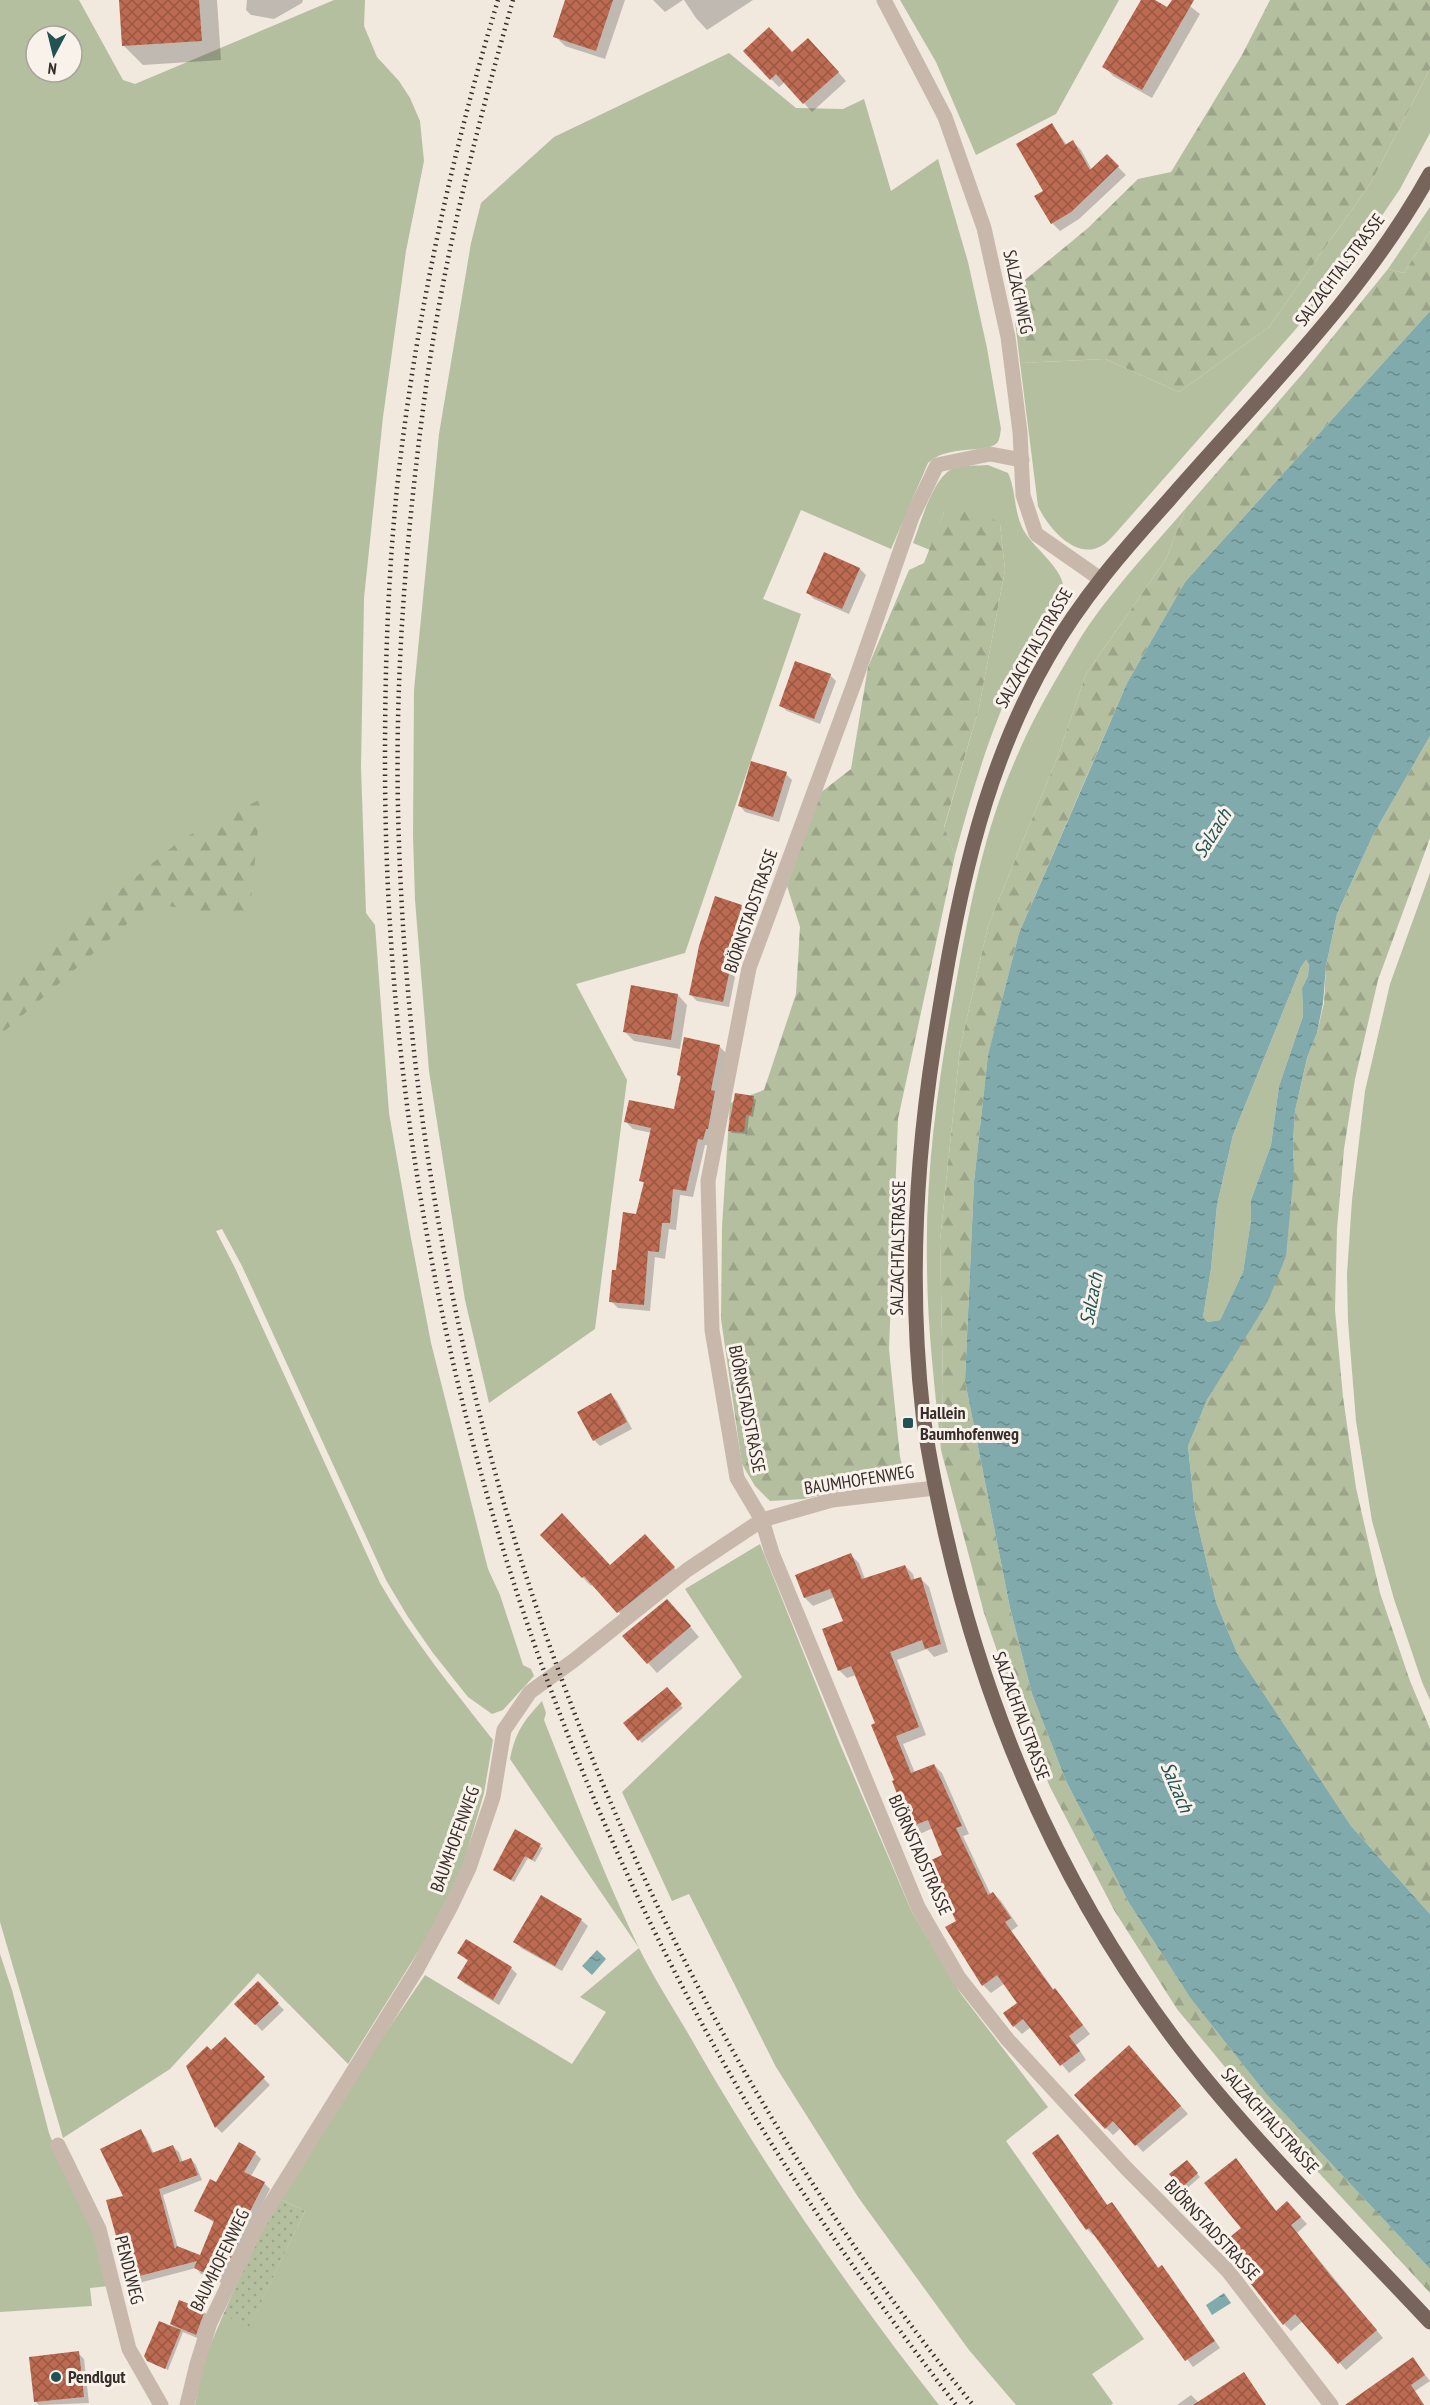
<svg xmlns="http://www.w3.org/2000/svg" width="1430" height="2405" font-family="'PT Sans Narrow',sans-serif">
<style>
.grass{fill:#b4bf9f;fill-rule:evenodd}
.forest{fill:url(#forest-firs)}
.garden{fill:url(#garden-dots)}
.water{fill:url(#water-ripples);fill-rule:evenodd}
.shadow{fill:#0003}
.building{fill:url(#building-cross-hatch)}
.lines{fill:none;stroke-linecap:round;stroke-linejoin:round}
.minor{stroke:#c8b8ab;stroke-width:15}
.major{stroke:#77655c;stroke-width:15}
.rail{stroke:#362d2a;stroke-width:4.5;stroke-dasharray:1.5 4.5;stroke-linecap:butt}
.poi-dot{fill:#225254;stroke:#f8f2ea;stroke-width:2}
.labels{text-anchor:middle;stroke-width:6;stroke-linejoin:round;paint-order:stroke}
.street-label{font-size:18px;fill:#362d2a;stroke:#f8f2ea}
.poi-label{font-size:18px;font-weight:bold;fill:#362d2a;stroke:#f8f2ea;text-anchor:start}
.water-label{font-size:20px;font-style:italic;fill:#225254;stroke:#f8f2ea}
</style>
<defs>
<pattern id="forest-firs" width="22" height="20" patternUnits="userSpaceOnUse" patternTransform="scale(1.5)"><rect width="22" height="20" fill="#b4bf9f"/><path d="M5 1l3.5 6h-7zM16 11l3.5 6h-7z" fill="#9ba489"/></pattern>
<pattern id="garden-dots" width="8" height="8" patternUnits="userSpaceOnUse" patternTransform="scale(1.5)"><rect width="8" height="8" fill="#b4bf9f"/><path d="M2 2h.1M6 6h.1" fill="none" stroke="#9ba489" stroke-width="1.8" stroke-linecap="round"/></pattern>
<pattern id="water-ripples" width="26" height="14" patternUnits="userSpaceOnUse" patternTransform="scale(1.5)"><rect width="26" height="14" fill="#80aaab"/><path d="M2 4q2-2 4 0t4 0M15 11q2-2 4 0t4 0" fill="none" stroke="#6a8b8b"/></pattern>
<pattern id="building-cross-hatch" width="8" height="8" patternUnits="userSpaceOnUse" patternTransform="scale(1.5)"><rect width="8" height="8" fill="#bc6a51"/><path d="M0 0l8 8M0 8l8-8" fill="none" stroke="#9a5843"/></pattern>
</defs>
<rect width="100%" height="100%" fill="#f1e8de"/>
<g class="grass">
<path d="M0,0H79L123,80L135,84L334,0H365L364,26L377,57L399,81L410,98L420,121L424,161L406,251L383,417L364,598L361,767L366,913L375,925L389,1113L410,1233L431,1343L488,1569L500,1595L523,1665L531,1669L534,1676L503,1710L492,1714L468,1697L433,1653L408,1617L386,1580L242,1266L222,1229L216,1231L235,1268L380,1583C412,1639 453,1689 493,1740L484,1793L462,1869L426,1939L348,2064L258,1973L170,2069L63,2138L0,1922ZM36,36H72V72H36Z"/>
<polygon points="900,0 1119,0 1056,114 976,155 936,62"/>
<path d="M729,53L796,108L843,109L864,99L891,191L938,159L968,262L987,348L1001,429C1000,433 1000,440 997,443C986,454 947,444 928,463L891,549L801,510L763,599L801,614L685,953L576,984L627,1080L595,1329L489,1403L465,1300L429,1071L415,900L413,835L414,690L439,434L471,243L481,203L554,137Z"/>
<path d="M1430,69V133L1400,189L1358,251L1295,330L1114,535C1110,539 1105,545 1099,547C1074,559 1047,526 1038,506L1020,363L1105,359L1179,392L1269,327L1372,181Z"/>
<polygon points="1430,207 1430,231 1404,273 1388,269"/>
<path d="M988,465L1008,473C1017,492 1013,515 1026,534C1035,548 1061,568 1063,585C1064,610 1035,640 1024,661C992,722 973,789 955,855L944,828L979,708L1005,570L1000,524L944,512L930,550L913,543C921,523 933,476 954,468C964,465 977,466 988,465Z"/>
<path d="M1186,508L1166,559L1086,674L1057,758L988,926L960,1048L940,1241L943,1388L941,1450C935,1388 927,1326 927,1264C925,1166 940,1068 958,972C971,901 985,830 1014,763C1031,721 1055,681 1078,642C1106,596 1150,550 1186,508Z"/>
<polygon points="1430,873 1430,1700 1422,1682 1394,1599 1372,1521 1356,1421 1348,1321 1347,1274 1352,1200 1365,1091 1390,984"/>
<polygon points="1306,960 1309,965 1308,976 1302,988 1303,1016 1279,1086 1271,1145 1251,1200 1251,1220 1243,1272 1220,1320 1208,1322 1203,1317 1211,1269 1217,1205 1233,1135 1301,967"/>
<polygon points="760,1544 840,1744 911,1910 961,1994 1048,2107 1006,2141 1144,2339 1092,2374 1113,2403 1111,2405 1016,2405 969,2350 858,2197 776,2067 689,1894 672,1901 622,1792 742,1677 685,1589"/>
<path d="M542,1701L546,1713L544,1720C574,1796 603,1873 638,1946C655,1981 678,2015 697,2049C769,2174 850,2292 939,2405H195L204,2360L223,2315L249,2326L305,2211L278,2198L320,2129L425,1975L572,2064L606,2012L580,1997L639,1948L510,1759C516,1731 523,1722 542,1701Z"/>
<polygon points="0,1954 12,1990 49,2133 61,2164 96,2232 109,2286 90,2288 92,2306 0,2312"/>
</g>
<g class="forest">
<polygon points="1270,0 1430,0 1430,69 1372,181 1269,327 1179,392 1105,359 1020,363 1015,321 1020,284 1088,228 1138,179 1171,172 1242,55"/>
<polygon points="1430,231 1430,311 1185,582 1127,683 1019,933 988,1056 974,1182 965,1381 1010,1608 1032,1694 1066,1781 1129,1903 1191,1999 1267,2095 1430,2269 1430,2293 1258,2107 1177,2009 1114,1910 1050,1787 1014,1700 984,1613 941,1450 943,1388 940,1241 960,1048 988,926 1057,758 1086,674 1166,559 1186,508 1304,372 1388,269 1404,273"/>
<polygon points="964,499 1000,524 1005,570 979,708 944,827 955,855 898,1119 889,1349 900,1457 905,1475 804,1499 770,1501 755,1486 742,1464 721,1319 722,1227 730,1103 764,1090 796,994 800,927 787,886 820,793 851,769 868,667 909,570 924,563 944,512"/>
<polygon points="1430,736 1430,838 1378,980 1355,1079 1344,1149 1337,1229 1335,1310 1343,1397 1356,1488 1380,1593 1410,1681 1430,1729 1430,1914 1351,1826 1237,1653 1216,1602 1195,1513 1188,1446 1207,1400 1244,1338 1294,1170 1293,1142 1295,1111 1307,1058 1317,1033 1324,1003 1326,966 1337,914 1373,835"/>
<polygon points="261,799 249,920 151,903 0,1035 0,989 182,839"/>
</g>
<polygon class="garden" points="278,2198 305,2211 249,2327 223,2315 265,2221"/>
<g class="water">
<path d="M1430,311V736L1373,835L1337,914L1326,966L1323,1003L1317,1033L1307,1058L1295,1111L1293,1142L1294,1170L1286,1256L1268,1301L1207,1400L1188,1446L1195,1513L1216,1602L1237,1653L1351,1826L1430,1914V2269L1267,2095L1191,1999L1129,1903L1066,1781L1032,1694L1010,1608L965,1381L974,1182L988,1055L1019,933L1088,774L1127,683L1185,582ZM1306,960L1309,965L1308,976L1302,988L1303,1016L1279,1086L1271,1145L1251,1200V1220L1243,1272L1220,1320L1208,1322L1203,1317L1211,1269L1217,1205L1233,1135L1301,967Z"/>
<polygon points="597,1950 606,1959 592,1975 582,1966"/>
<polygon points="1224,2293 1231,2303 1212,2315 1206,2305"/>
</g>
<g class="shadow">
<polygon points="121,0 217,0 221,60 143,65 124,46"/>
<polygon points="247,0 303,0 302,3 274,19 251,15 246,10"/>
<polygon points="567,0 625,0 605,59 565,46 555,36"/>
<polygon points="653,0 683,0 665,12"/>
<polygon points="684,0 753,0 707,30 696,18"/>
<polygon points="1143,0 1152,0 1168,9 1173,0 1182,0 1200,14 1152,98 1113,76 1104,66"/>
<polygon points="817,48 846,81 812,112 785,82 779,87 771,79 792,54"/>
<polygon points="1052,125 1067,145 1073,142 1081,150 1092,170 1107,156 1126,175 1079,219 1060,231 1052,223 1045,191"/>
<polygon points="860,569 866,575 849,614 814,599 808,593"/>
<polygon points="830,675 836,681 820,724 787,711 780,705"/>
<polygon points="786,774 792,780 779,822 745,812 739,805"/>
<polygon points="742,906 748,912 729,971 735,977 729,1007 697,1001 691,995"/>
<polygon points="678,995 687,1005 680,1049 634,1041 625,1032"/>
<polygon points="719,1046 726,1053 710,1146 705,1145 693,1197 680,1195 676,1230 669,1229 665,1259 655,1257 650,1311 618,1308 611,1301 617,1272 637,1215 645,1184 641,1181 652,1133 633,1129 626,1122 676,1111 682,1079 678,1075"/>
<polygon points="753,1098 756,1100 753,1117 749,1116 747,1134 732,1133 729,1130"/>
<polygon points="611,1395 617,1401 632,1429 600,1446 594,1440"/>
<polygon points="542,1535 610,1567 654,1544 682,1577 627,1621 593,1584 591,1586"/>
<polygon points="851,1555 859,1563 865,1579 905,1566 913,1574 915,1581 921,1579 929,1587 948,1652 934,1657 927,1649 897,1660 926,1735 903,1744 915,1773 934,1765 942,1773 969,1834 963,1836 991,1895 993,1893 1001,1901 1018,1926 1011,1931 1054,1990 1062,1998 1090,2034 1076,2045 1086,2060 1069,2073 1031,2027 1022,2034 1014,2026 1019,2003 1005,1983 991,1993 983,1985 957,1921 944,1855 933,1828 920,1834 912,1826 877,1724 856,1675 847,1678 839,1670 845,1622 835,1597 813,1606 805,1598"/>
<polygon points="676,1610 699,1637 657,1673 624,1636"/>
<polygon points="666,1689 683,1708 642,1743 625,1723"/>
<polygon points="515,1832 543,1848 535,1862 528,1858 514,1882 497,1872"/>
<polygon points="541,1897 581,1920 588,1926 562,1971 521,1948 515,1941"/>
<polygon points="459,1953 511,1968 517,1974 499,2005 465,1984 458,1978 468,1961"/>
<polygon points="258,1984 284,2010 262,2031 237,2004"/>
<polygon points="225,2039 270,2085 222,2133 216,2127 187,2066 211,2052"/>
<polygon points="1136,2055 1188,2114 1143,2152 1121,2128 1113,2135 1106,2128"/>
<polygon points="140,2131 146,2137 154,2154 173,2147 179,2152 183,2163 191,2159 196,2165 202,2180 163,2195 178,2248 200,2257 215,2223 196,2211 217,2184 255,2153 261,2159 251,2176 264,2183 270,2189 240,2247 226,2285 201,2274 196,2268 135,2284 130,2279 108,2201 125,2197"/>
<polygon points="1058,2136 1108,2206 1112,2204 1118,2210 1159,2269 1168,2273 1220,2348 1193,2367 1095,2234 1093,2235 1087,2229"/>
<polygon points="1236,2160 1277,2212 1294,2210 1307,2224 1297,2233 1383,2338 1346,2370 1303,2321 1291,2331 1284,2324 1243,2229"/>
<polygon points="1187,2162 1200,2177 1185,2190 1171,2174"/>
<polygon points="180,2302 204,2312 211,2318 202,2340 183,2332 168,2370 148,2360 178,2331 171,2324"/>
<polygon points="78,2353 84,2359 89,2403 39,2405 36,2402"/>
<polygon points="1413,2359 1430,2381 1415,2391 1424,2405 1365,2405"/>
<polygon points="1244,2374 1266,2405 1177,2405 1191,2395 1199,2403"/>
</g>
<g class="building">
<polygon points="119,0 199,0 202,41 122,46"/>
<polygon points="565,0 613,0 596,51 553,37"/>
<polygon points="1141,0 1155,0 1167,7 1172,0 1194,0 1142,90 1102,67"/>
<polygon points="769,27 792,52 808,38 839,72 803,104 776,74 770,80 743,51"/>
<polygon points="1052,123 1065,145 1073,140 1090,170 1107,154 1119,166 1071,212 1051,224 1034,196 1043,191 1016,144"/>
<polygon points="824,552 860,568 842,609 806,593"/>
<polygon points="795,661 831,674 814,719 779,706"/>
<polygon points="751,761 787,772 773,817 738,806"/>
<polygon points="715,896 742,905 723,968 730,969 723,1002 689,995 699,946"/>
<polygon points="631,985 678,994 671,1040 623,1032"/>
<polygon points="684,1037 720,1045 711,1090 715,1091 708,1129 706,1129 703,1140 698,1139 686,1191 673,1189 670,1223 662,1223 659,1252 648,1251 644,1305 609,1302 612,1270 616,1270 623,1212 636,1214 644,1182 639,1181 651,1128 624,1122 629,1100 674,1109 681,1076 677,1075"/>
<polygon points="735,1093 754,1096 751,1115 746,1115 744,1132 728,1131"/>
<polygon points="611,1393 627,1422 593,1441 577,1412"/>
<polygon points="562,1513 610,1565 645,1534 675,1567 617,1613 584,1576 582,1578 540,1535"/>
<polygon points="851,1553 862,1579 905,1565 911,1580 921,1577 941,1644 925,1649 922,1640 890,1652 919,1727 896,1736 911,1773 934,1764 962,1826 956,1828 988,1895 993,1892 1011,1918 1005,1922 1053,1990 1055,1988 1083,2025 1069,2036 1080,2051 1060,2066 1023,2019 1013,2027 1003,2013 1017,2003 997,1975 982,1986 945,1927 956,1921 927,1862 942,1855 928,1820 910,1827 892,1781 894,1780 871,1725 875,1723 851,1666 838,1671 822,1629 843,1621 830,1589 804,1598 795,1575"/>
<polygon points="667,1599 691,1626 647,1664 622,1636"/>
<polygon points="667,1687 682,1704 638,1741 623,1723"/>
<polygon points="515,1829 541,1844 532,1860 525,1856 511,1880 493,1870"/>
<polygon points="541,1895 582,1919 555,1966 513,1942"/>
<polygon points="466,1939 512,1967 493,2000 457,1978 468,1960 457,1953"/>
<polygon points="258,1981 279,2003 255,2025 234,2004"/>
<polygon points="225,2037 265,2077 215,2128 186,2066 207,2046 211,2050"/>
<polygon points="1129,2045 1181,2106 1135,2146 1113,2121 1105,2129 1074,2095"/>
<polygon points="141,2129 152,2153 173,2145 180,2162 191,2158 198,2175 159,2189 175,2249 177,2246 200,2255 214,2221 194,2211 210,2179 216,2182 239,2142 256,2152 244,2172 265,2182 234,2242 238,2243 220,2280 194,2268 197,2261 128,2279 106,2200 123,2196 100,2149"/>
<polygon points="1058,2134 1107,2205 1112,2202 1158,2268 1162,2265 1215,2341 1185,2361 1089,2228 1086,2230 1032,2153"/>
<polygon points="1236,2158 1276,2211 1287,2201 1301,2217 1291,2225 1334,2280 1377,2330 1338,2364 1295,2314 1283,2325 1236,2265 1218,2247 1241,2228 1204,2183"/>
<polygon points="1187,2160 1198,2173 1181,2188 1169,2174"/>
<polygon points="179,2300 205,2310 196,2335 170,2324"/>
<polygon points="159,2321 181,2330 165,2369 147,2361 144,2356"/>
<polygon points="79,2351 84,2397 34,2402 29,2357"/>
<polygon points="1413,2357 1425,2375 1411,2385 1424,2405 1345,2405"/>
<polygon points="1244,2372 1266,2405 1193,2405"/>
</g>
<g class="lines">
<g class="minor">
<polyline points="884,0 945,117 984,228 1008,337 1020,432 1023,495 1036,534 1099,578"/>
<polyline points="1022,460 990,454 937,465 912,517 855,681 749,968 708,1181 712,1330 737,1478 762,1520 772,1553 918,1907 959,1978 1008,2040 1126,2168 1228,2271 1331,2405"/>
<polyline points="58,2145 99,2229 129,2349 161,2405"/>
<polyline points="187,2405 197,2364 210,2323 257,2226 417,1969 450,1908 469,1868 493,1797 504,1730 530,1692 573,1661 687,1570 762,1520 832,1500 935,1488"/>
</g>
<path class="major" d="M1430,174C1362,297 1259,396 1168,501C1123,551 1082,598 1048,657C979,776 955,911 934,1045C915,1167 909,1292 923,1414C928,1455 937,1496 946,1536C988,1721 1065,1896 1181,2048C1256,2145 1346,2232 1430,2322"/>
<g class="rail">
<path d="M498,0C450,160 415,322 397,488C388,577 385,667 385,756C384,1235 511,1710 758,2122C818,2220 886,2314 956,2405"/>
<path d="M513,0C477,127 444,255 426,387C407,526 395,668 398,808C410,1387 607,1954 973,2405"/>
</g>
</g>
<g class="poi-dot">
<rect x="902" y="1417" width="12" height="12" rx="3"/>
<circle cx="56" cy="2377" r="6"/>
</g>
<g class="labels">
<g class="street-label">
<text transform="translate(1340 270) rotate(-53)" y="6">SALZACHTALSTRASSE</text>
<text transform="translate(1018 292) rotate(78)" y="6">SALZACHWEG</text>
<text transform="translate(1034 648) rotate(-60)" y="6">SALZACHTALSTRASSE</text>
<text transform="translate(751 911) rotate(-71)" y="6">BJÖRNSTADSTRASSE</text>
<text transform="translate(898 1248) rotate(-89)" y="6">SALZACHTALSTRASSE</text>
<text transform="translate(747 1409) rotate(79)" y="6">BJÖRNSTADSTRASSE</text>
<text transform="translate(859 1480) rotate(-9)" y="6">BAUMHOFENWEG</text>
<text transform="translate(1021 1716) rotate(70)" y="6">SALZACHTALSTRASSE</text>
<text transform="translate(455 1839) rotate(-70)" y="6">BAUMHOFENWEG</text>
<text transform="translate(920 1855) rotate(66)" y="6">BJÖRNSTADSTRASSE</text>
<text transform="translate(1270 2121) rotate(48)" y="6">SALZACHTALSTRASSE</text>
<text transform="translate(1212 2230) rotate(47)" y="6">BJÖRNSTADSTRASSE</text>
<text transform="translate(220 2260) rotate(-64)" y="6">BAUMHOFENWEG</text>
<text transform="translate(129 2270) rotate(76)" y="6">PENDLWEG</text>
</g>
<g class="poi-label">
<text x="920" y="1419">Hallein<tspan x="920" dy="21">Baumhofenweg</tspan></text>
<text x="68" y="2383">Pendlgut</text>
</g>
<g class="water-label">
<text transform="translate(1212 833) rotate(-58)" y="7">Salzach</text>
<text transform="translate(1091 1299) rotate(-79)" y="7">Salzach</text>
<text transform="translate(1177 1787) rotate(67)" y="7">Salzach</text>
</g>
</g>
<g transform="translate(54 54) rotate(187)"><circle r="28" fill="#f8f2ea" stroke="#aaa39d" stroke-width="1.5"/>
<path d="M0-4.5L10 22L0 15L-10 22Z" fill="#225254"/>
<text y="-9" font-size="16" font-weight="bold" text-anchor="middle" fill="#362d2a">N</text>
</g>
</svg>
